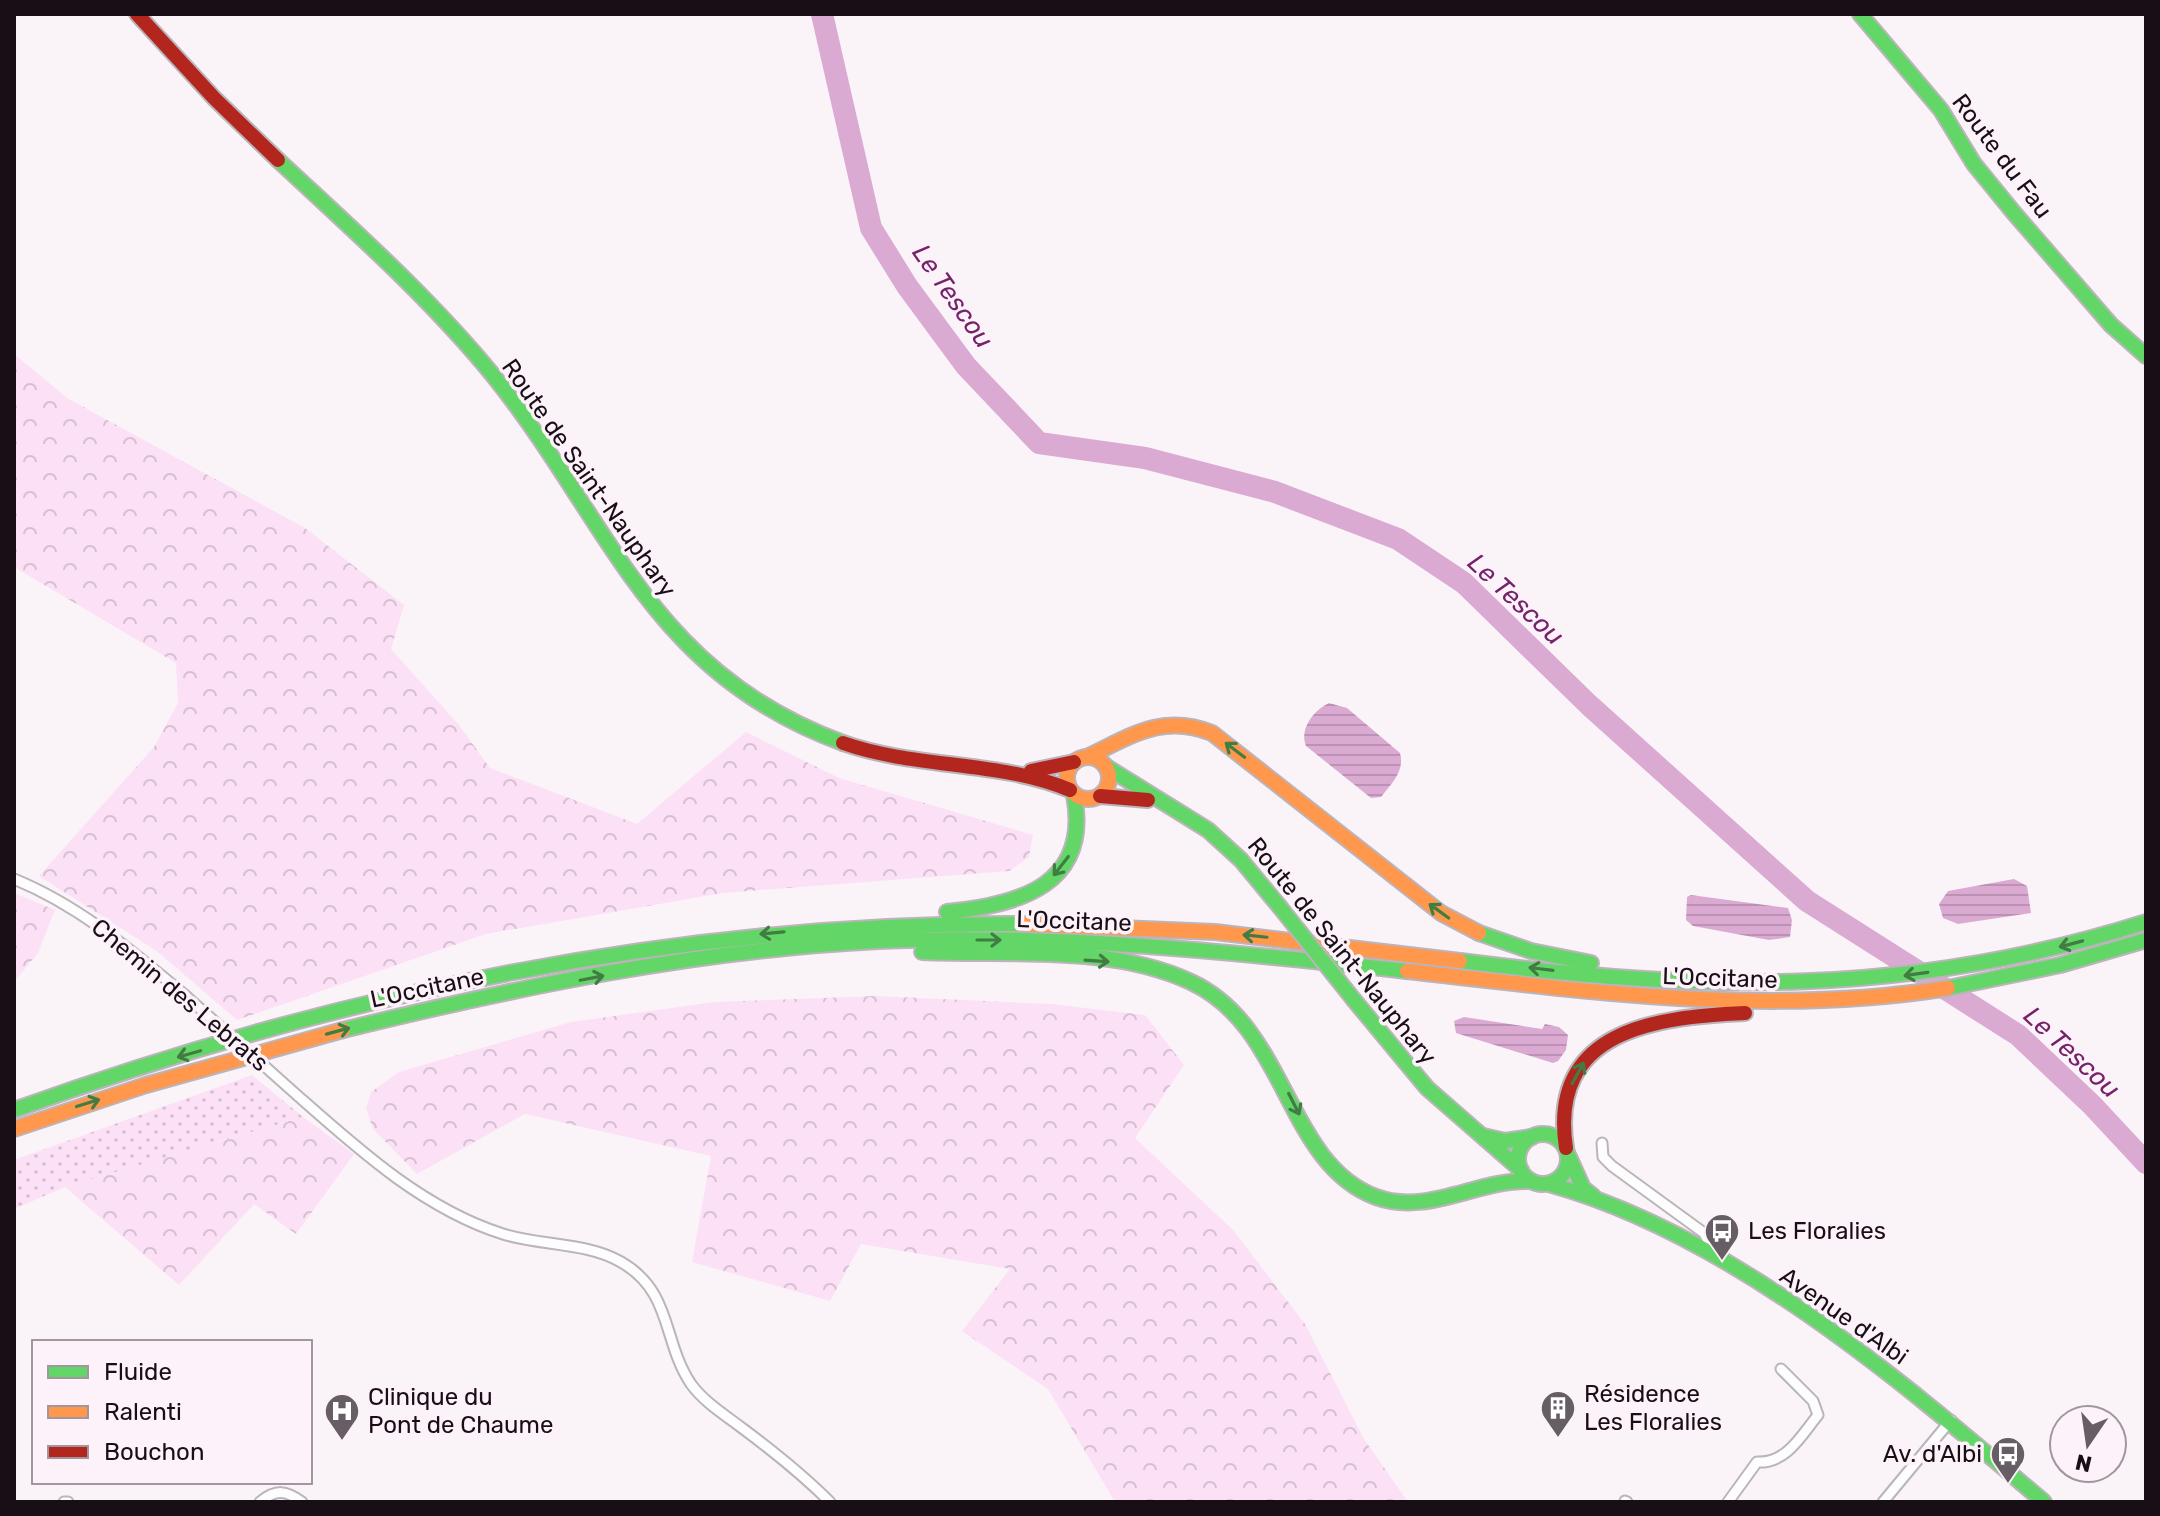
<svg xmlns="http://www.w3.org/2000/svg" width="2160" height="1516" font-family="Rubik,sans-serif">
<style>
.grass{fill:url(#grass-dots)}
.forest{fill:url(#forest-crowns)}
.water{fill:url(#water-rules)}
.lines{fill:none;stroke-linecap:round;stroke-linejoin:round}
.river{stroke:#dbaad3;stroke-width:22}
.street-casing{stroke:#bbb4ba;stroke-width:13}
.fast-casing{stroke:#bbb4ba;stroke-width:18}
.slow-casing{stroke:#bbb4ba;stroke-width:18}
.jam-casing{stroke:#bbb4ba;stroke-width:18}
.street{stroke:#fefdfe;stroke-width:9}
.fast{stroke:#63d668;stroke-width:14}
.slow{stroke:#ff974d;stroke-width:14}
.jam{stroke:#b3261e;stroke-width:14}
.street-bridge-casing{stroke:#bbb4ba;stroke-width:13;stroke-linecap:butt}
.fast-bridge-casing{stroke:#bbb4ba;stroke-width:18;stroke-linecap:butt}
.street-bridge{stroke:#fefdfe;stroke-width:9}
.fast-bridge{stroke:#63d668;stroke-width:14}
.oneway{stroke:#417c43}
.labels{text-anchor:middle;stroke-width:7;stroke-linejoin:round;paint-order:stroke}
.street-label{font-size:24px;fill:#180e16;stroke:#fdf1fa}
.poi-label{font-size:24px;fill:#180e16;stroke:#fdf1fa;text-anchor:start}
.water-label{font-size:26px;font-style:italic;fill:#732369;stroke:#fdf1fa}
</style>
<defs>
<pattern id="grass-dots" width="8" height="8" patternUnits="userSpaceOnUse" patternTransform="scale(2)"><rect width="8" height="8" fill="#fce0f6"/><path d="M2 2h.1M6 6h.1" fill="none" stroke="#d7bfd2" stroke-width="1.8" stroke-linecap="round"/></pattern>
<pattern id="forest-crowns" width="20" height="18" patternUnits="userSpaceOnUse" patternTransform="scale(2)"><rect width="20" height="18" fill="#fce0f6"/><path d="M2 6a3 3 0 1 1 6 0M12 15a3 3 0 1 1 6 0" fill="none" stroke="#d7bfd2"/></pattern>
<pattern id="water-rules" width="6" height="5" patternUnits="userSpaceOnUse" patternTransform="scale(2)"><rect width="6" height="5" fill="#dbaad3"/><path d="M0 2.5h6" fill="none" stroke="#bb91b4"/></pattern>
</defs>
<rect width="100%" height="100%" fill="#faf4f9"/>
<polygon class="grass" points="252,1075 303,1117 65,1187 14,1209 14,1160"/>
<g class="forest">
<polygon points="14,354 67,398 305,528 404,605 391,649 459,725 490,768 637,824 746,732 839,778 1033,835 1029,857 1009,871 723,893 486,934 237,1020 158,952 39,876 154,747 178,703 176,663 14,567"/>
<polygon points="14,893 55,910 38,953 14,982"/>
<polygon points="876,996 1051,1004 1145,1015 1184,1065 1135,1138 1234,1231 1305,1324 1364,1439 1408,1502 1115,1502 1048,1389 962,1331 1010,1269 861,1244 830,1301 692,1262 711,1156 525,1114 417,1174 373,1129 366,1108 371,1092 399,1072 571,1022 714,1002"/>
<polygon points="303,1117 354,1154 296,1234 254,1204 179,1285 65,1187"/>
</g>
<g class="water">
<path d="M1329,703L1347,708L1400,753C1405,771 1392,783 1381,797L1371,798L1306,746C1299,729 1314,710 1329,703Z"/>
<polygon points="2014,879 2027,886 2031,913 1958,924 1943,918 1939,904 1948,891"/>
<polygon points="1691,895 1788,908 1792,920 1790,937 1769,940 1693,926 1686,920 1687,897"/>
<polygon points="1464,1017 1542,1029 1545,1024 1559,1027 1568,1035 1566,1050 1558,1061 1553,1063 1456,1033 1454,1021"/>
</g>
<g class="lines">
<polyline class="river" points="822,14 871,228 907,286 966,366 1039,443 1145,458 1275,492 1398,539 1464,583 1589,705 1807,901 2018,1035 2092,1105 2146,1163"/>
<g class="street-casing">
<g id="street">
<path d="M14,879C80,906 132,951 186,996"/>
<path d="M298,1096C359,1150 424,1209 503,1234C541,1246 586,1242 621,1262C673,1292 662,1341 691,1384C704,1402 725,1415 742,1428C773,1451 802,1474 830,1502"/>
<polyline points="1602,1143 1603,1157 1612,1166 1704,1233 1708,1241 1704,1251"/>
<polyline points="1625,1501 1627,1502"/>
<polyline points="64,1502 68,1502"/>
<path d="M260,1502C276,1489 286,1490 302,1502"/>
<path d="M1728,1502L1757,1462C1786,1464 1801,1436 1818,1415L1813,1401L1781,1369"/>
<polyline points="1883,1502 1951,1420"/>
</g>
</g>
<g class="fast-casing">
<g id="fast">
<polyline points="1860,14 1941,110 1974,164 2014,213 2111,325 2146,356"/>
<path d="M278,160C352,229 428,296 492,374C610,520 648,672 843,743"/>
<polyline points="1105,766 1208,830 1241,860 1279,906"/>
<path d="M947,912C1021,905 1091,884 1074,795"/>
<polyline points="1479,933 1531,951 1591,963"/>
<path d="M922,952C1009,956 1110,944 1191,982C1288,1027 1285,1163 1376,1197C1428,1216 1478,1179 1530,1181"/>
<path d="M1460,961C1703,992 1910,997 2146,922"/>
<polyline points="1948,988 2060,965 2146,940"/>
<polyline points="1354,1000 1427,1088 1521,1170"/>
<path d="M343,1030C518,987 697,950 878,941C1055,933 1232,952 1407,971"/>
<path d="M14,1110C336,994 679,922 1022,924"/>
<circle cx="1543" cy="1159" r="25"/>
<polyline points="1483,1136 1505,1141 1532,1137"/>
<polyline points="1569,1157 1583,1188 1593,1196"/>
<path d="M1549,1184C1730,1234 1903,1382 2044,1502"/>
</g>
</g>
<g class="slow-casing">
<g id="slow">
<circle cx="1088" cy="778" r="21"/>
<path d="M1087,757C1131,736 1163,713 1212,733L1441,913L1479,933"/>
<polyline points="1022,924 1215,932 1460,961"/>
<path d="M1407,971C1587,991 1767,1017 1948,988"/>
<polyline points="14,1129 146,1085 343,1030"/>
</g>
</g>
<g class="jam-casing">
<g id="jam">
<polyline points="137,14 214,98 278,160"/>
<path d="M843,743C917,769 998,760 1070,790"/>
<polyline points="1031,771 1074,762"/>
<polyline points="1100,796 1148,800"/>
<path d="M1566,1148C1548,1029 1657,1017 1745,1013"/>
</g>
</g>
<use href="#street" class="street"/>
<use href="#fast" class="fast"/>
<use href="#slow" class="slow"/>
<use href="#jam" class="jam"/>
<g class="street-bridge-casing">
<polyline id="street-bridge" points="186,996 298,1096"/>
</g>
<g class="fast-bridge-casing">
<polyline id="fast-bridge" points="1279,906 1354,1000"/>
</g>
<use href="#street-bridge" class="street-bridge"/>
<use href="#fast-bridge" class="fast-bridge"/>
</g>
<defs><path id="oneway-shaft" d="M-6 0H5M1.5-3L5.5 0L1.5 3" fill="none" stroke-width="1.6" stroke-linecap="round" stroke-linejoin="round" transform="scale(2)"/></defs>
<g class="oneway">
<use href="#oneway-shaft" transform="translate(1235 750) rotate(-143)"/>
<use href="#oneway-shaft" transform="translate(1061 866) rotate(128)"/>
<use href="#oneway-shaft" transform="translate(1439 911) rotate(-144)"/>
<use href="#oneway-shaft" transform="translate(772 933) rotate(175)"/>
<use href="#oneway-shaft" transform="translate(1255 936) rotate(-174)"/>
<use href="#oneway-shaft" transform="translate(989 940)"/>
<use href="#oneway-shaft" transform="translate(2071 944) rotate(165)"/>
<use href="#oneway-shaft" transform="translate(1097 961) rotate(4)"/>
<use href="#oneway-shaft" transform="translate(1541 969) rotate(-173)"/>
<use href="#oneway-shaft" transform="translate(1916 974) rotate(172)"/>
<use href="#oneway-shaft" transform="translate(592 978) rotate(-11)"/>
<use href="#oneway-shaft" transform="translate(338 1031) rotate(-15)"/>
<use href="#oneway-shaft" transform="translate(189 1054) rotate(164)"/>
<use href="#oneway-shaft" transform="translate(1578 1073) rotate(-61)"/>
<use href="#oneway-shaft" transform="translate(88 1103) rotate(-17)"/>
<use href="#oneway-shaft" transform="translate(1294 1104) rotate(63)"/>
</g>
<defs>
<g id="bus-pin" transform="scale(1.8)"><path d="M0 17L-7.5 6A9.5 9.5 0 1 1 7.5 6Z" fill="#675e65" stroke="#fdf1fa"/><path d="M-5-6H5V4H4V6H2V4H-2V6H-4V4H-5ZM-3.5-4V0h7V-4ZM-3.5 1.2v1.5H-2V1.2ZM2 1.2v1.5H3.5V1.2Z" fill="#fff"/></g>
<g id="building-pin" transform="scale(1.8)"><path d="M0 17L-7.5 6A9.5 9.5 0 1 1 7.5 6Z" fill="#675e65" stroke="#fdf1fa"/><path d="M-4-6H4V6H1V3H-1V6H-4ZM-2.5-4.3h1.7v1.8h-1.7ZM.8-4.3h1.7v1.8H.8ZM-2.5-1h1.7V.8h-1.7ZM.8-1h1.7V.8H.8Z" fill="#fff"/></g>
<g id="hospital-pin" transform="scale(1.8)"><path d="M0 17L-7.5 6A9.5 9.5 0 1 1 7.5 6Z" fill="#675e65" stroke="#fdf1fa"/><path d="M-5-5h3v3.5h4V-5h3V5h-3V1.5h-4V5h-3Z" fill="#fff"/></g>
</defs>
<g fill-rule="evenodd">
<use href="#bus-pin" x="1722" y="1231"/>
<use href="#building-pin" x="1558" y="1408"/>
<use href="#hospital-pin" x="342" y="1411"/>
<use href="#bus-pin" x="2008" y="1454"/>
</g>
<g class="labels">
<g class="street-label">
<text transform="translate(2002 156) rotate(53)" y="8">Route du Fau</text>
<text transform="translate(589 478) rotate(55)" y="8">Route de Saint-Nauphary</text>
<text transform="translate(1074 921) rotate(2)" y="8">L'Occitane</text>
<text transform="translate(1342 951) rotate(51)" y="8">Route de Saint-Nauphary</text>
<text transform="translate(1720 978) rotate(2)" y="8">L'Occitane</text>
<text transform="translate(427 988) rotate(-12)" y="8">L'Occitane</text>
<text transform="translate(180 995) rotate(40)" y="8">Chemin des Lebrats</text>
<text transform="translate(1844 1316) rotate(35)" y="8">Avenue d'Albi</text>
</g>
<g class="poi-label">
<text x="1748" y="1239">Les Floralies</text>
<text x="1584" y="1402">Résidence<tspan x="1584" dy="28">Les Floralies</tspan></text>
<text x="368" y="1405">Clinique du<tspan x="368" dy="28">Pont de Chaume</tspan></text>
<text x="1982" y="1462" text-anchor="end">Av. d'Albi</text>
</g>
<g class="water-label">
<text transform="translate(953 296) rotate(55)" y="9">Le Tescou</text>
<text transform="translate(1516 599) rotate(43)" y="9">Le Tescou</text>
<text transform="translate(2072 1052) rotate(43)" y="9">Le Tescou</text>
</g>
</g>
<rect width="2160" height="1516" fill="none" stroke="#180e16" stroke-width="32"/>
<rect x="32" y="1340" width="280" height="144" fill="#fdf1fa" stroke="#a1969f" stroke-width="2"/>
<rect x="48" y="1366" width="40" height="12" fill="#63d668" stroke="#a1969f" stroke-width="2"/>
<text x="104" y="1380" font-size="24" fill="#180e16">Fluide</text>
<rect x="48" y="1406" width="40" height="12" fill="#ff974d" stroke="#a1969f" stroke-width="2"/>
<text x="104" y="1420" font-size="24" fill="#180e16">Ralenti</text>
<rect x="48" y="1446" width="40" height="12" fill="#b3261e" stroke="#a1969f" stroke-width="2"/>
<text x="104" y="1460" font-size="24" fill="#180e16">Bouchon</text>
<g transform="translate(2088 1444) rotate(193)"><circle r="38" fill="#fdf1fa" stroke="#a1969f" stroke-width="2"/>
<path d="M0-6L14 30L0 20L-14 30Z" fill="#675e65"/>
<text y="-12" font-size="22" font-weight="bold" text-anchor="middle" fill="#180e16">N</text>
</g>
</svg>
